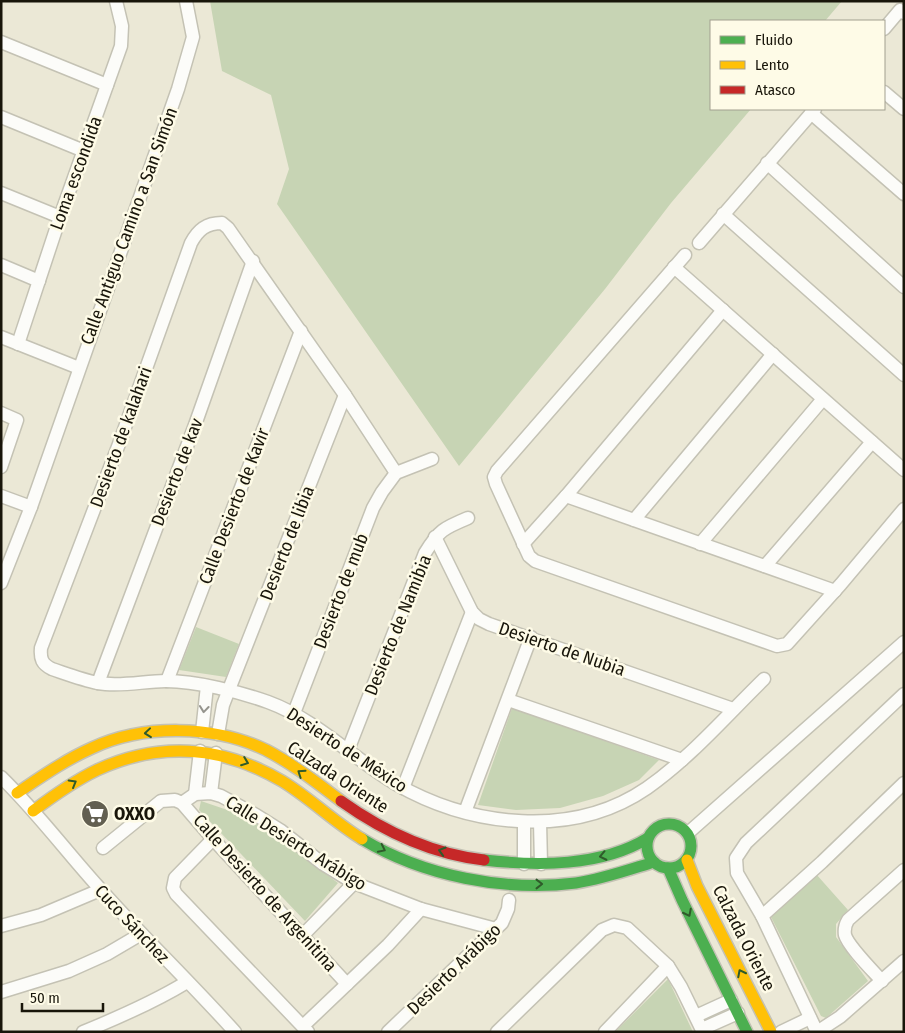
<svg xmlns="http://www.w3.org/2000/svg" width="905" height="1033" font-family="'Fira Sans Condensed',sans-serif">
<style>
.green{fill:#c7d4b4}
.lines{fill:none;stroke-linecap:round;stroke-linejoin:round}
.street-casing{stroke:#c4c2b4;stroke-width:15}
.fast-casing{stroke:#c4c2b4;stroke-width:14}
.slow-casing{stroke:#c4c2b4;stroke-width:14}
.jam-casing{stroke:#c4c2b4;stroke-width:14}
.street{stroke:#fcfcf9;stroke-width:12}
.fast{stroke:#4caf50;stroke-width:11}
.slow{stroke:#ffc107;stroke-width:11}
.jam{stroke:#c62828;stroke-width:11}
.oneway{stroke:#95948d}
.oneway2{stroke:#2f5a2a}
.labels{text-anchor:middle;stroke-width:5;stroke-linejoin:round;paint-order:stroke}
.street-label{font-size:18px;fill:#18150a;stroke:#fefbe7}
.poi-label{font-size:18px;font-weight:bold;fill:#18150a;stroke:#fefbe7;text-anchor:start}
</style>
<rect width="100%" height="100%" fill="#ebe8d6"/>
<g class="green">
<polygon points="210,1 842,1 825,21 711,21 711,109 751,109 671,203 605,289 459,466 277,204 289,169 271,95 222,71"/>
<polygon points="196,627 239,644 226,677 179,670"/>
<polygon points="512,708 659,760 639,780 603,796 560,808 516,810 478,805"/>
<polygon points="201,801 251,818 338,883 305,921 199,810"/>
<polygon points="816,874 848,910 836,924 836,937 868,981 826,1018 821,1016 770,915"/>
<polygon points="668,979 693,1032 615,1032"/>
</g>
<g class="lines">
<g class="street-casing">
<g id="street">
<polyline points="884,29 900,10 904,13"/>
<polyline points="1,42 107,85"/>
<polyline points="884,92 904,109"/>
<polyline points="811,113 904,194"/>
<polyline points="1,117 84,151"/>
<polyline points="767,163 904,287"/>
<polyline points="1,193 60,217"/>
<polyline points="723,214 904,375"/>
<polyline points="699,243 815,109"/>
<polyline points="685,255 497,471 494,477 496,484 529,556 535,561 777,646 787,644 841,584 904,509"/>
<polyline points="1,265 39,281"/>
<polyline points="674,267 904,470"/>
<polyline points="1,337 79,368"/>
<polyline points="18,344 60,217 121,46 122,26 116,1"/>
<polyline points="1,413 17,420 1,467"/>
<path d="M396,473L345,395L228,228L222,223C206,223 198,230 191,243L119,444L41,648C40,659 42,664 52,669C67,674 83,680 98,683C121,687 144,681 166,681C196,681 240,692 268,702C317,720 352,758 396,784C471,827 573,839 647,788C691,757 726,716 764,679"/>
<polyline points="1,496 31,507"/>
<polyline points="566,496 835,591"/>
<polyline points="634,520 773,354"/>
<polyline points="435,537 472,612 479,619 489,624 733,709"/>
<polyline points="523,544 566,496 723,310"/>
<polyline points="700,544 823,399"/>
<polyline points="765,566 872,442"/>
<polyline points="1,583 31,507 178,89 193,37 186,1"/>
<polyline points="167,681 301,331"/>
<polyline points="98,683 195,425 253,261"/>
<polyline points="508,700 682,760"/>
<polyline points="294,713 373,508 382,492 396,473 432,459"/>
<polyline points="202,732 207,686"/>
<polyline points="218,734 223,705 228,692 345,395"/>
<path d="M348,750L425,553C439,530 444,528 468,518"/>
<path d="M1,777C38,813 68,854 102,891C145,939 192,984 235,1032"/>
<polyline points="403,788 472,612"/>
<polyline points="211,793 216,753"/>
<polyline points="195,794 200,751"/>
<polyline points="182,803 195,794 211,793 221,796 256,815 280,830 323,864 354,883 421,909 496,929"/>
<polyline points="465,812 531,637"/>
<polyline points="524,822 524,864"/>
<polyline points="540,822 541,864"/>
<polyline points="688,833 904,642"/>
<polyline points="213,839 175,878 173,888 176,894 308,1032"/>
<polyline points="103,848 161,801 175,800 182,803 213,839 347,984"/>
<polyline points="762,916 822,862 904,783"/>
<polyline points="1,926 41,915 100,890"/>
<polyline points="303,935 354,883"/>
<path d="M882,981C873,971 848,946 845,935C844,929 845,925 848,920L904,870"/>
<polyline points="1,992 69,971 107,954 141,934"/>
<polyline points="696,1016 731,1000"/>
<polyline points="303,1026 388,945 421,909"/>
<polyline points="702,1029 738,1013"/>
<path d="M83,1032C120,1017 154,1002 187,982"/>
<polyline points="388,1032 502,923 508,909 509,900"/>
<polyline points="497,1032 602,930 614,925 627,928 668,966 681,987 703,1032"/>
<polyline points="605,1032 668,966"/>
<polyline points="781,1032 810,1018"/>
<polyline points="817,1032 762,916 737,873 736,858 746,843 904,694"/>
<polyline points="817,1032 840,1017 904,961"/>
</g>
</g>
<g class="fast-casing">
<g id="fast">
<circle cx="669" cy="846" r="22"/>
<path d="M362,839C423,876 505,892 576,883C603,879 628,870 654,862"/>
<path d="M484,860C537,866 601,867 648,838"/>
<polyline points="668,868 682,900 747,1032"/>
</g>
</g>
<g class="slow-casing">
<g id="slow">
<path d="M17,793C41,777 65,760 92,748C144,724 214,725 266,750C293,764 317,783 341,801"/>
<path d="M33,811C53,796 74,781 97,770C160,741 222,746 282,781C310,798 334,822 362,839"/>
<polyline points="687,860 697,886 771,1032"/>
</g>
</g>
<g class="jam-casing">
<path id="jam" d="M341,801C383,831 432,854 484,860"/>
</g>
<use href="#street" class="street"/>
<use href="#fast" class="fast"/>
<use href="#slow" class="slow"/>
<use href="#jam" class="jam"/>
</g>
<defs><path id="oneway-chevron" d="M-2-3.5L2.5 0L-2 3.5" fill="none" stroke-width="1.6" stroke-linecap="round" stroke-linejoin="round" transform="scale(1.25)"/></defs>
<use class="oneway" href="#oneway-chevron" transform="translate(204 709) rotate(96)"/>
<g class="oneway2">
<use href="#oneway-chevron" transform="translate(148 733) rotate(174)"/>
<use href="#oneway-chevron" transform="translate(245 762) rotate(21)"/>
<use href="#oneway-chevron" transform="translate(301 773) rotate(-146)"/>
<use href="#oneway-chevron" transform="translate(73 783) rotate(-30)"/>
<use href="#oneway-chevron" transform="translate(382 849) rotate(26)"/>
<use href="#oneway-chevron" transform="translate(442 851) rotate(-164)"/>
<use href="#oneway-chevron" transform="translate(603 856) rotate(168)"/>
<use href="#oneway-chevron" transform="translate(539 884)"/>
<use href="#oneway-chevron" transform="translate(688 913) rotate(63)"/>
<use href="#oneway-chevron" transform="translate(741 973) rotate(-117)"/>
</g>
<defs>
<g id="supermarket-disc" transform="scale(1.4375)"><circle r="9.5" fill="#625f51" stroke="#fefbe7"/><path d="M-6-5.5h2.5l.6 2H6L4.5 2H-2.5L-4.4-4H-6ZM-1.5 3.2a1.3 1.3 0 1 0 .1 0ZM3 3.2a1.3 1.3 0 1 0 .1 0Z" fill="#fff"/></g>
</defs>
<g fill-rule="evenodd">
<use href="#supermarket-disc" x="95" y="814"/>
</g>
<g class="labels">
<g class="street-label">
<text transform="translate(76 173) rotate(-70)" y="6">Loma escondida</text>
<text transform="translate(129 226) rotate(-70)" y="6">Calle Antiguo Camino a San Simón</text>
<text transform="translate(121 437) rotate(-70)" y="6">Desierto de kalahari</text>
<text transform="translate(177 472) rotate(-69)" y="6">Desierto de kav</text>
<text transform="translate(234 506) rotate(-69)" y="6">Calle Desierto de Kavir</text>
<text transform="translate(287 543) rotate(-69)" y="6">Desierto de libia</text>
<text transform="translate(341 591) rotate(-69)" y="6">Desierto de mub</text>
<text transform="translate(398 625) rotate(-68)" y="6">Desierto de Namibia</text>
<text transform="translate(562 649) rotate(19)" y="6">Desierto de Nubia</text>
<text transform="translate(347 750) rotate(33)" y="6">Desierto de México</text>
<text transform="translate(338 777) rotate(33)" y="6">Calzada Oriente</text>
<text transform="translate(296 843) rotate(32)" y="6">Calle Desierto Arábigo</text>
<text transform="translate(265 893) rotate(48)" y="6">Calle Desierto de Argenitina</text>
<text transform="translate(132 924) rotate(47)" y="6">Cuco Sánchez</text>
<text transform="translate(744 938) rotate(63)" y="6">Calzada Oriente</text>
<text transform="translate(454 969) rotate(-44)" y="6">Desierto Arábigo</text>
</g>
<g class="poi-label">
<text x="114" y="820">OXXO</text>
</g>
</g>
<rect width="905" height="1033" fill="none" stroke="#18150a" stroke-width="5"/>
<rect x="710" y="20" width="175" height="90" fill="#fefbe7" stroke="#a29f8f"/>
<rect x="720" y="36" width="25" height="8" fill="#4caf50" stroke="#a29f8f"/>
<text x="755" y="45" font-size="15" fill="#18150a">Fluido</text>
<rect x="720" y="61" width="25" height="8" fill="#ffc107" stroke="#a29f8f"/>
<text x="755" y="70" font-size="15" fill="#18150a">Lento</text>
<rect x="720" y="86" width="25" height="8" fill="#c62828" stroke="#a29f8f"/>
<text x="755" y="95" font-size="15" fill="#18150a">Atasco</text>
<path d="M22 1003v8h81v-8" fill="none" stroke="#18150a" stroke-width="2.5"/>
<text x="30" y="1003" font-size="15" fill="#18150a" stroke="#fefbe7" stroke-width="4" paint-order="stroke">50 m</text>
</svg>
